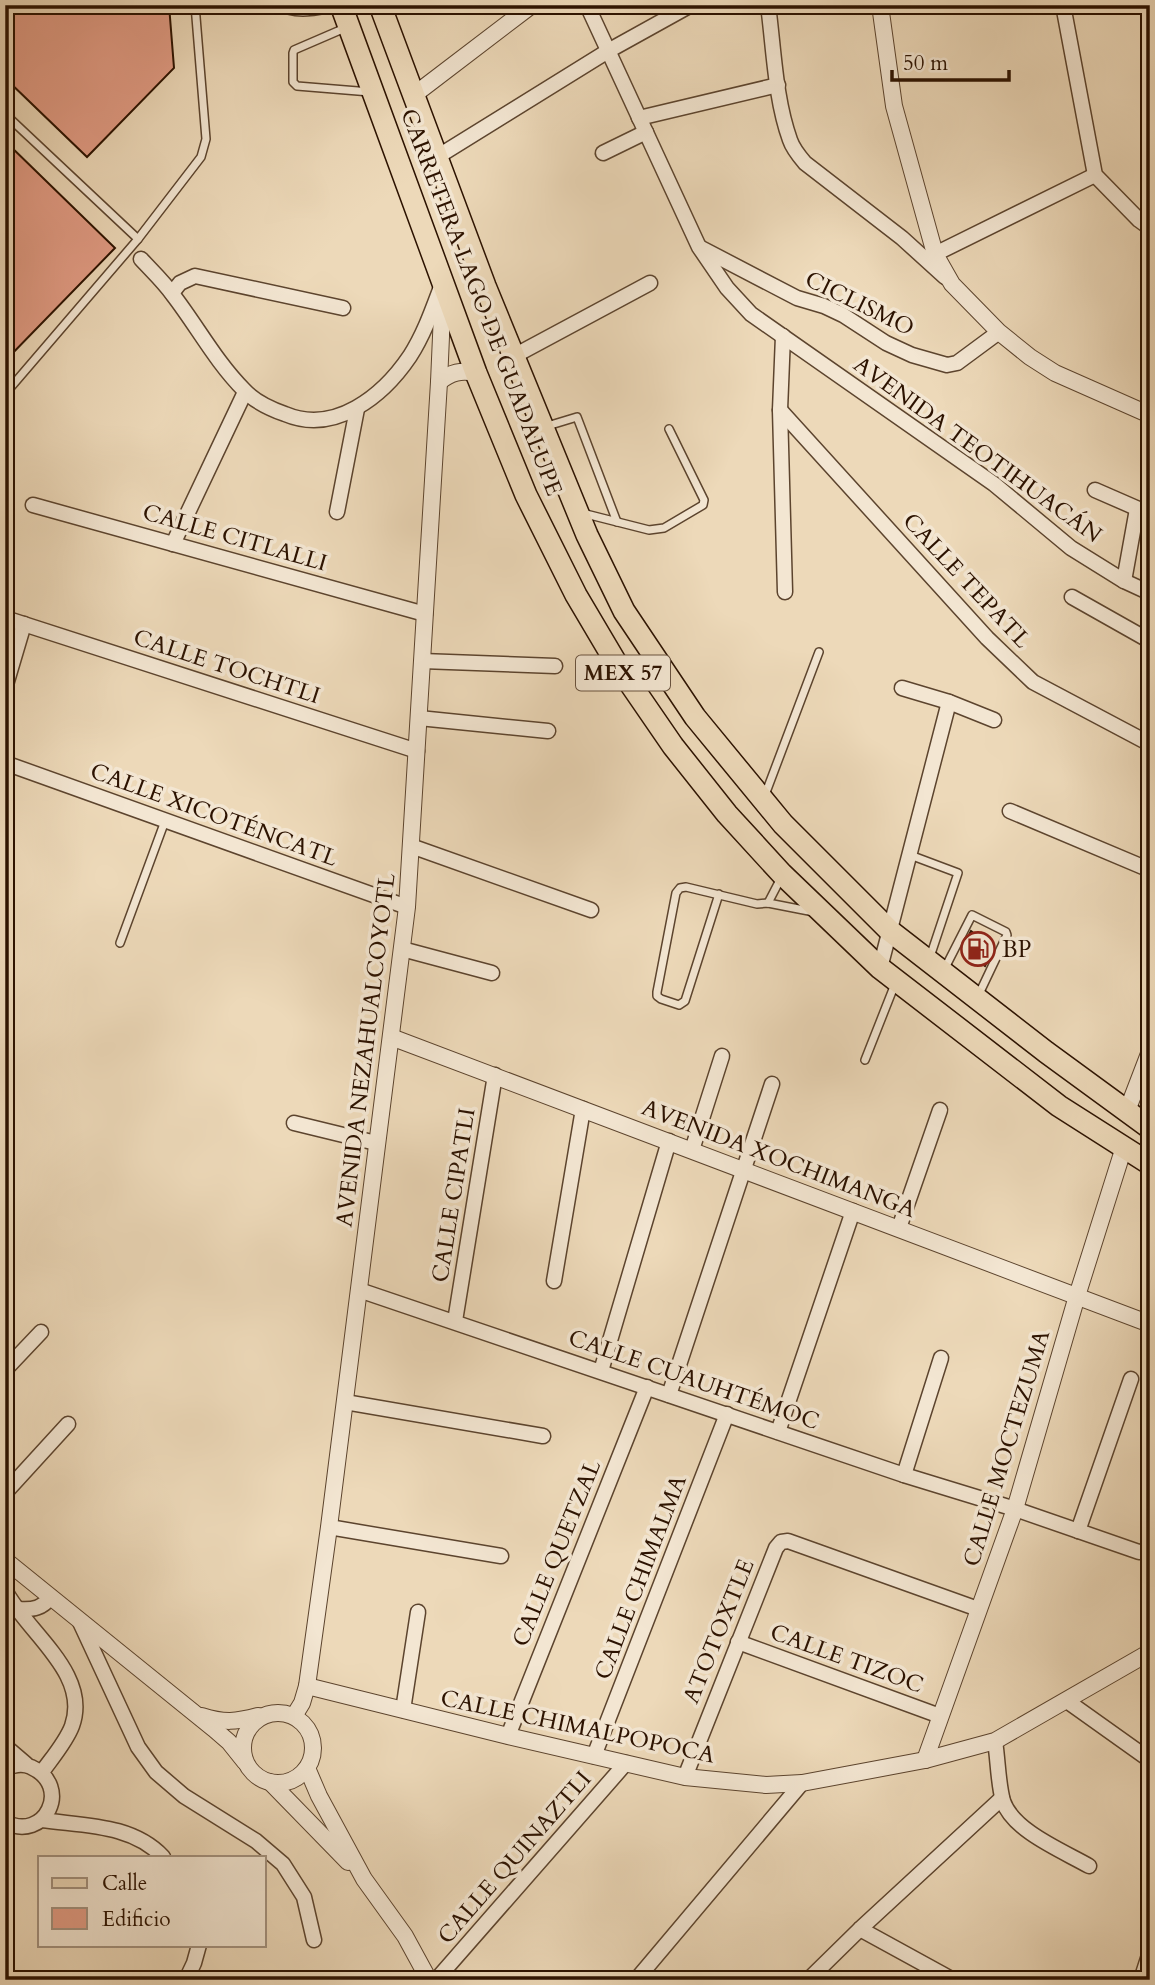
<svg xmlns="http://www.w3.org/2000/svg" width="1155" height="1985" font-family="Cardo,serif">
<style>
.building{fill:#e29c85;stroke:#2c1200;stroke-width:2}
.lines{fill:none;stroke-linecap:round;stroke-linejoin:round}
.service-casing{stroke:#5c442e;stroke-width:10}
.minor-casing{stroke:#5c442e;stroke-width:17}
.tertiary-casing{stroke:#5c442e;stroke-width:18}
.primary-casing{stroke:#2c1200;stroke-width:24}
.service{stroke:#f3e6d2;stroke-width:7}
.minor{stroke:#f3e6d2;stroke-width:14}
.tertiary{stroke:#f3e6d2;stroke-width:16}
.primary{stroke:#edd9b9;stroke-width:21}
.labels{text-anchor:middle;stroke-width:7;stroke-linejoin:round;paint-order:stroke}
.shield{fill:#f3e6d2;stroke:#68523f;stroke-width:2}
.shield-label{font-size:21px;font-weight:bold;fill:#2c1200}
.street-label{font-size:23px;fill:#2c1200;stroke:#f3e6d2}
.poi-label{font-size:23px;fill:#2c1200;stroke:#f3e6d2;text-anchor:start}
</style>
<rect width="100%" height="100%" fill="#edd9b9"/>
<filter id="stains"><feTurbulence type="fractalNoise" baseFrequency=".00286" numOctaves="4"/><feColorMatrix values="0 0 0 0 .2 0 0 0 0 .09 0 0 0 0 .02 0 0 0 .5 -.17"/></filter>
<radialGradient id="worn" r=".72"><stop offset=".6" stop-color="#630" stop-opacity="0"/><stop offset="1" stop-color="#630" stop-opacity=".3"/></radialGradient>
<g class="building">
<polygon points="5,5 169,5 174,68 87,157 5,78"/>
<polygon points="5,141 115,248 5,361"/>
<polygon points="971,931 994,949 985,966 962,948"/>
</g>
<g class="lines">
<g class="service-casing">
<g id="service">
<path d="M278,5C294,17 320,11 338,6"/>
<polyline points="345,28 294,50 293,53 293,82 297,86 370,92"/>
<polyline points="5,114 138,239"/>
<polyline points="5,394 138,239 201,157 206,139 195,5"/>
<polyline points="544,427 577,417 617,522"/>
<polyline points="582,513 649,530 664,528 703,505 704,500 669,429"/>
<polyline points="765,795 819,652"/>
<polyline points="910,855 958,873 930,957"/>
<polyline points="719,894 685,1001 679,1005 661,999 657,996 657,992 676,893 680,888 686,887 757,904 768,903 814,912"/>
<polyline points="768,903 781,878"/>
<polyline points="120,943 165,821"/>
<polyline points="945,968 972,915 1006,932 1007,935 979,994"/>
<polyline points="865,1060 895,984"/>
</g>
</g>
<g class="minor-casing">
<g id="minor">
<polyline points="587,5 699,247 727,288 751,314 994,484 1071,548 1124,581 1150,593"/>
<path d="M768,5C774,50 775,98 790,140C793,149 799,156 805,163L902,238L945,277"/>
<polyline points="1063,5 1095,175 1139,220 1150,228"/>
<polyline points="639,118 778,85"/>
<polyline points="603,153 646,132"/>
<polyline points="437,157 608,51 691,5"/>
<polyline points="701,248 797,298 824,306 843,315 886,343 912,355 947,365 957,363 999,332"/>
<polyline points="935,254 1095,175"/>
<path d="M141,259C152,271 164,282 173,295C197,326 216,362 244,390C254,401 271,409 285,414C335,435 383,396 410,356C424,334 432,311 441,287"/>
<polyline points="172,293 180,283 195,276 343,308"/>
<polyline points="783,336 780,410 785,592"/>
<polyline points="514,356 650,283"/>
<polyline points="780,410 987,638 1033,682 1150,744"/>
<polyline points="1095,490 1150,514"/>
<polyline points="33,505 425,614"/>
<polyline points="337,512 357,409"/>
<polyline points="173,544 245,392"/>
<polyline points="1124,581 1137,509"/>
<polyline points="1072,597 1150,641"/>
<polyline points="5,618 417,751"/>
<polyline points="422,661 555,666"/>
<polyline points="5,688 24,624"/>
<polyline points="902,688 949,702 994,720"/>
<polyline points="419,718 548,731"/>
<polyline points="5,763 407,907"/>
<polyline points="1010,811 1150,870"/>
<polyline points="411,846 591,910"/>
<polyline points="402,949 492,973"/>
<polyline points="880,968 949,702"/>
<polyline points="294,1123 376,1143"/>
<polyline points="692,1150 722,1056"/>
<polyline points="899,1228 940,1110"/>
<polyline points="554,1281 583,1109"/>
<polyline points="359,1290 904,1475 1015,1509 1139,1552 1150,1551"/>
<polyline points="455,1321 495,1075"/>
<polyline points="5,1370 41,1332"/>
<polyline points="601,1371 669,1141"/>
<polyline points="669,1395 772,1084"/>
<polyline points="345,1402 543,1436"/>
<polyline points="778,1432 853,1211"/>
<polyline points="904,1475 941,1358"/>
<polyline points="5,1493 68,1424"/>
<polyline points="329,1527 501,1556"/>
<polyline points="1078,1531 1131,1379"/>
<path d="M5,1590C26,1632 91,1673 72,1726C66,1742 52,1758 42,1772"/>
<path d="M19,1609C34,1610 42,1608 51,1597"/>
<polyline points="79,1620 138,1747 156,1772 184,1796 256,1841 283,1864 304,1897 314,1940"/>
<polyline points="738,1642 940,1716"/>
<polyline points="1067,1701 1147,1758"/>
<polyline points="403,1710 418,1612"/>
<polyline points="508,1736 647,1387"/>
<path d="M995,1741C998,1760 998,1783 1003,1801C1013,1831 1063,1851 1089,1866"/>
<polyline points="5,1746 26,1764"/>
<polyline points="594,1756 727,1414"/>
<path d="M5,1769C13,1765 23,1763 31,1767C73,1786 45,1843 5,1822"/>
<polyline points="685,1777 776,1548 781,1542 788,1541 978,1609"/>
<path d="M42,1820C84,1826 132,1824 163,1857"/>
<polyline points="860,1929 953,1980"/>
<polyline points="186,1980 194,1963 199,1945"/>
<polyline points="436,1980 626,1763"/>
<polyline points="636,1980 802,1783"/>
<polyline points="808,1980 860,1929 1002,1798"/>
<polyline points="1141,1980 1150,1952"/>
</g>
</g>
<g class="tertiary-casing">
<g id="tertiary">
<polyline points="880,5 894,106 935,254 952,284 999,332 1030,357 1055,373 1150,415"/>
<polyline points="414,95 532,5"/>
<path d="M439,382C451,372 461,370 476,373"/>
<polyline points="391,1037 1150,1324"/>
<polyline points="1127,1111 1150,1051"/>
<polyline points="5,1560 214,1729 229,1742 245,1762"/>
<polyline points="307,1686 508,1736 685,1777 766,1785 802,1783 925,1760 995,1741 1150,1652"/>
<circle cx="278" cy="1748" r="35"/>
<path d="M202,1716C224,1723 236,1722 258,1716"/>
<polyline points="294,1716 302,1703 307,1686 329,1527 407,907 439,382 443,291"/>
<polyline points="925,1760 1015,1509 1077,1296 1124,1147"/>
<polyline points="307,1768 319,1796 364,1879 405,1936 429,1980"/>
<polyline points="270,1782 348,1862"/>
</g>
</g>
<g class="primary-casing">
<g id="primary">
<polyline points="341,5 476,373 526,495 576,595 618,666 673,746 727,814 782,874 880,968 1059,1106 1150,1164"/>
<polyline points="380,5 485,286 587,535 624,611 695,717 783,824 890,931 1046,1052 1150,1128"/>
</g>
</g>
<use href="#service" class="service"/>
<use href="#minor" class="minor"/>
<use href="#tertiary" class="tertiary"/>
<use href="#primary" class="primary"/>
</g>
<defs>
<g id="fuel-ring" transform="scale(1.75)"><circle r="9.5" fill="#f3e6d2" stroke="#8f2418" stroke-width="1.5"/><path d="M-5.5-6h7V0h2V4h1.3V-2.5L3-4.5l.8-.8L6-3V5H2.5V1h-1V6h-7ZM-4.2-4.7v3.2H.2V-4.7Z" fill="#8f2418"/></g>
</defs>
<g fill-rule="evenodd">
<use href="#fuel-ring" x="978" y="949"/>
</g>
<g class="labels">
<rect class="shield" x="576" y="655.5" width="94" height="35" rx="5"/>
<g class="shield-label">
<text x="623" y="680">MEX 57</text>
</g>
<g class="street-label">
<text transform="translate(482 302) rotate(69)" y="8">CARRETERA LAGO DE GUADALUPE</text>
<text transform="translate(860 303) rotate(26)" y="8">CICLISMO</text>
<text transform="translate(978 449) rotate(36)" y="8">AVENIDA TEOTIHUACÁN</text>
<text transform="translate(235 537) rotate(16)" y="8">CALLE CITLALLI</text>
<text transform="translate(967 580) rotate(47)" y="8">CALLE TEPATL</text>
<text transform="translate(227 666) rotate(18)" y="8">CALLE TOCHTLI</text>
<text transform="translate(214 814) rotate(20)" y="8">CALLE XICOTÉNCATL</text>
<text transform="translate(365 1050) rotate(-83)" y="8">AVENIDA NEZAHUALCOYOTL</text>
<text transform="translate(779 1158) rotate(21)" y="8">AVENIDA XOCHIMANGA</text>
<text transform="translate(453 1195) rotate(-81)" y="8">CALLE CIPATLI</text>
<text transform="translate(694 1379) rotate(19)" y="8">CALLE CUAUHTÉMOC</text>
<text transform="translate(1006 1448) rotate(-73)" y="8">CALLE MOCTEZUMA</text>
<text transform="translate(556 1553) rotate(-68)" y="8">CALLE QUETZAL</text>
<text transform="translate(640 1577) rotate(-69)" y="8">CALLE CHIMALMA</text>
<text transform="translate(718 1631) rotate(-68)" y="8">ATOTOXTLE</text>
<text transform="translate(847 1658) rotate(20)" y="8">CALLE TIZOC</text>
<text transform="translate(578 1726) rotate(12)" y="8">CALLE CHIMALPOPOCA</text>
<text transform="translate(514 1857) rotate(-49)" y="8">CALLE QUINAZTLI</text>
</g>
<g class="poi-label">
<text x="1002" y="957">BP</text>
</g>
</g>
<rect width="1155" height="1985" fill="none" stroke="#edd9b9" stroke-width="28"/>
<rect x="7" y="7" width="1141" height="1971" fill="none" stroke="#2c1200" stroke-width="3.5"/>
<rect x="14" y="14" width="1127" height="1957" fill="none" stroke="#2c1200" stroke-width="2"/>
<rect x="38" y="1856" width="228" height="91" fill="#f3e6d2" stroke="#a3917e" stroke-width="2"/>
<rect x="52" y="1878" width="35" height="10" fill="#edd9b9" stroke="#a3917e" stroke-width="2"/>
<text x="102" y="1890" font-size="21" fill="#2c1200">Calle</text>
<rect x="52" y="1908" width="35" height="21" fill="#e29c85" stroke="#a3917e" stroke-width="2"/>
<text x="102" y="1926" font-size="21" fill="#2c1200">Edificio</text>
<path d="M892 70v10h117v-10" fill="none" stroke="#2c1200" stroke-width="3.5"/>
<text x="903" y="70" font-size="21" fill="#2c1200" stroke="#f3e6d2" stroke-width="5" paint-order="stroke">50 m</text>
<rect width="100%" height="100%" filter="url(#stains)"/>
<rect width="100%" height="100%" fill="url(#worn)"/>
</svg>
